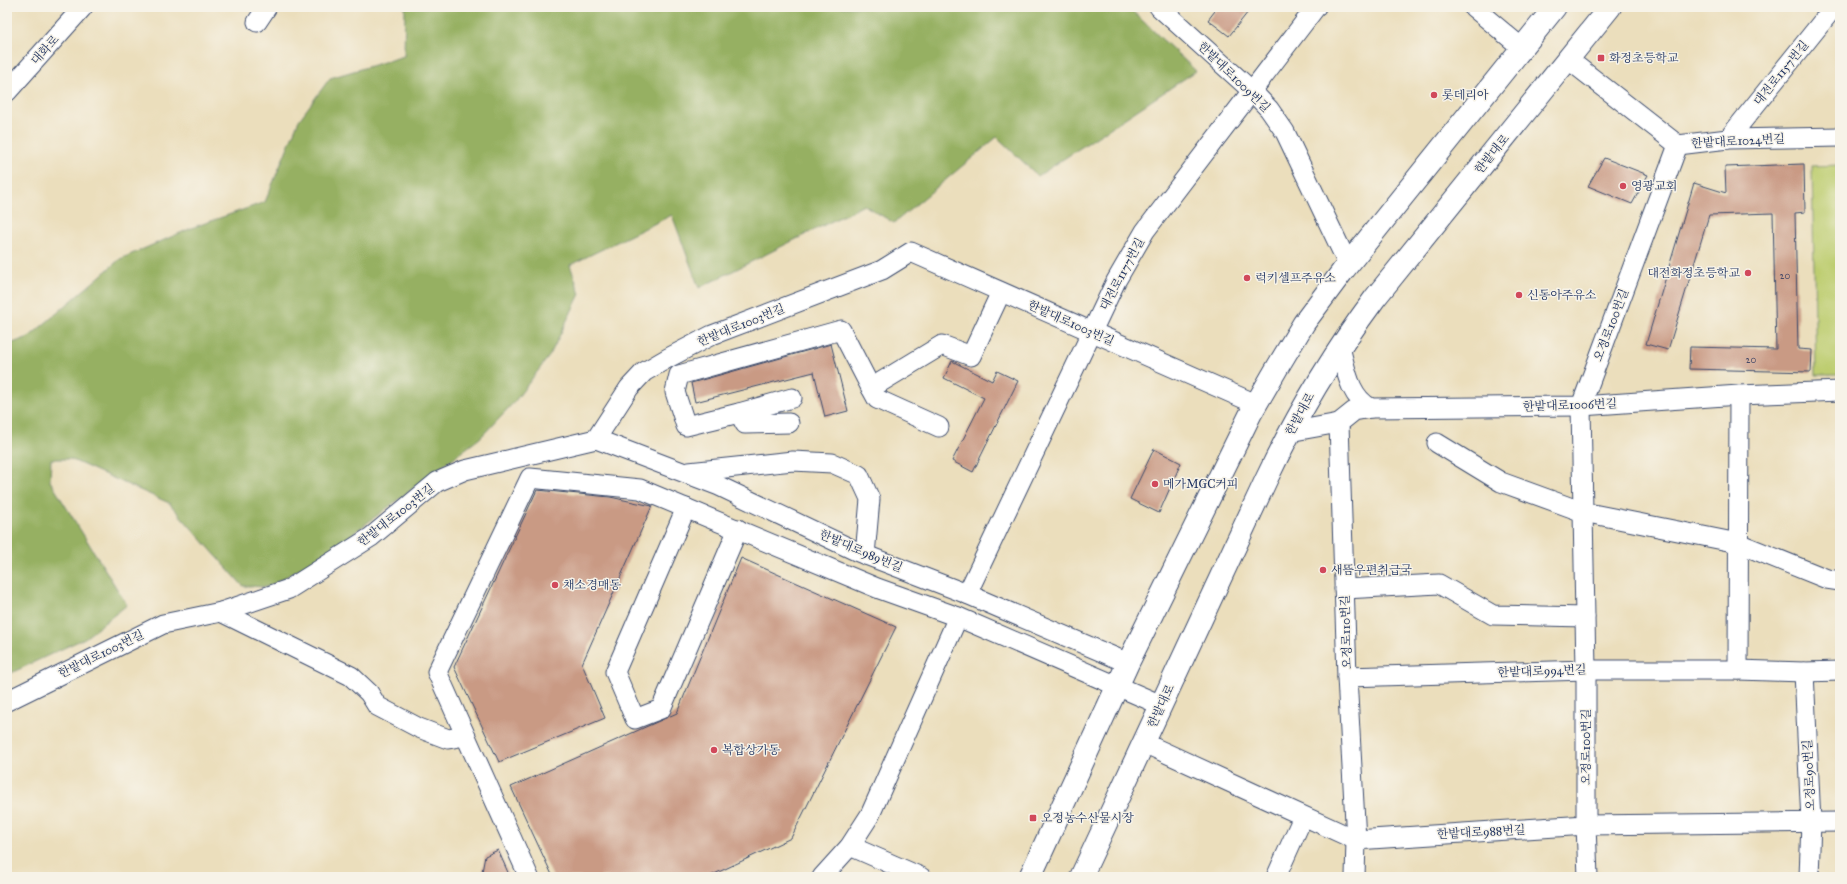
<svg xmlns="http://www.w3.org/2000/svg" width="1847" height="884" font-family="'IM FELL Great Primer','Noto Serif KR',serif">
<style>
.green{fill:#bdcd70;stroke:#6c7e67}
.forest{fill:#96b062;stroke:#587060}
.building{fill:#c99a84}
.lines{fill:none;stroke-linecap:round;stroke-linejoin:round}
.minor-casing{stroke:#3a496c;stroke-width:21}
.major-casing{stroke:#3a496c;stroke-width:24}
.minor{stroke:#fff;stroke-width:19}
.major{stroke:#fff;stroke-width:22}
.poi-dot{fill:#d1495b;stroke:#f7f3e8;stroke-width:1.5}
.labels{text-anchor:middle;stroke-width:3;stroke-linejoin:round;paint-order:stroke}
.number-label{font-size:10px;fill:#464a68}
.street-label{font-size:12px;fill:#1b2f5e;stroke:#f7f3e8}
.poi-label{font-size:12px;fill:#1b2f5e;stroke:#f7f3e8;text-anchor:start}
</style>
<rect width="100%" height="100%" fill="#f7f3e8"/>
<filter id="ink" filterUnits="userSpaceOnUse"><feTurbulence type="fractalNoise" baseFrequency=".025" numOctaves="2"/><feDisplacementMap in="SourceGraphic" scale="8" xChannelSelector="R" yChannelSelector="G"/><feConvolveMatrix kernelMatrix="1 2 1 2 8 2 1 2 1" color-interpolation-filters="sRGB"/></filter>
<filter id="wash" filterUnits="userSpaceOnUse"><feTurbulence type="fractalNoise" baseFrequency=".012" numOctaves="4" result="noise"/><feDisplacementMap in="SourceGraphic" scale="16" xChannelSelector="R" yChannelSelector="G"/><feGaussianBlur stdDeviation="0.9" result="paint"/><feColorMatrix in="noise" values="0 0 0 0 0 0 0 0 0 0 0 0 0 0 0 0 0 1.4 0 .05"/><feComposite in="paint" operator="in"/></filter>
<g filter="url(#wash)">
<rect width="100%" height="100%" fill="#ebdebc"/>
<polygon class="green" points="1840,165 1840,375 1816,375 1812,166"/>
<polygon class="forest" points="405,7 1128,7 1196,71 1038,176 997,137 894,223 864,205 699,288 672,215 570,265 580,294 550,355 515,401 480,438 326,554 268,587 243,586 169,503 70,459 51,459 50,481 127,605 85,638 7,675 7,345 29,337 120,259 194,227 265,202 299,120 330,78 404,56"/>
<g id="blocks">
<g class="building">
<polygon points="1218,7 1252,7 1229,36 1208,20"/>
<polygon points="1604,158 1648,175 1632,204 1588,186"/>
<polygon points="1804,164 1805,212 1795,213 1798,349 1812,350 1811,372 1689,369 1690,347 1776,349 1773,213 1709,215 1668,350 1646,344 1694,183 1726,193 1725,167"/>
<polygon points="831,344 848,411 825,417 814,372 695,402 691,383"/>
<polygon points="952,361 992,381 997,371 1018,381 973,472 952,461 984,398 944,378"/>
<polygon points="1154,449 1181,463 1159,513 1130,499"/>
<polygon points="537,490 610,497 652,506 582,664 605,718 499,762 454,667"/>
<polygon points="741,558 896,627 791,838 708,877 553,877 511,787 677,713"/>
<polygon points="498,850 510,877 481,877 485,856"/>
</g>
</g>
</g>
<g filter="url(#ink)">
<use href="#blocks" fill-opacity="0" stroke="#3a496c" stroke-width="1"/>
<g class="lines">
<g class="minor-casing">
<g id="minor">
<polyline points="1159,7 1251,90 1269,109 1285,132 1348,264"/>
<polyline points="1473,7 1522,48"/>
<polyline points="257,22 267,7"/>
<polyline points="1569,60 1678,145 1728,139 1840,137"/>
<polyline points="7,92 83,7"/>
<polyline points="1728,139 1834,7"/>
<path d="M1340,347C1346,369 1349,397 1371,408L1581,406L1739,395L1840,391"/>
<polyline points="871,388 877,399 939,427"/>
<polyline points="739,413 792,398"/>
<polyline points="789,423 745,424 739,413 686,426 675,392 679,375 841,330 871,388 942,345 971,356 1001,292"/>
<polyline points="1289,432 1339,423"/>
<polyline points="596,439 719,486 858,552 967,594 1128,663"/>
<polyline points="1437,443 1501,482 1583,512 1738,543 1827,579 1840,581"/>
<polyline points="689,472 793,461 832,463 859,475 870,499 865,555"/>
<polyline points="686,508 615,672 635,719 661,709 738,529"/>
<polyline points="1344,589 1439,584 1493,615 1585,617"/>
<polyline points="967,594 1116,281 1145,231 1316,7"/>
<polyline points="221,612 351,676 369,693 377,706 419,728 448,739 465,736"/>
<polyline points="1738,670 1739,395"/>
<polyline points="1804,672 1811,822 1809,877"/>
<polyline points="1347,677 1586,670 1738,670 1804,672 1840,671"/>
<polyline points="7,701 163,624 221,612 289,589 371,537 437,482 465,470 596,439 629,388 644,372 668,358 712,335 882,270 911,252 1256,404"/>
<polyline points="1144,743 1356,840 1586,825 1840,822"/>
<polyline points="850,846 921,877"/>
<polyline points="529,877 437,672 530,478 640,489 877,588 958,617"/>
<polyline points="822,877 850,846 870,815 958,617 1161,705"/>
<polyline points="1276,877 1303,817"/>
<polyline points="1355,877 1356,840 1347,677 1339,423 1354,411 1371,408"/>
<polyline points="1588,877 1586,825 1586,670 1581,406 1678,145"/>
</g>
</g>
<g class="major-casing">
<g id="major">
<polyline points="1030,877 1128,663 1251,413 1277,368 1304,323 1342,272 1555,7"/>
<path d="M1081,877L1266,480C1297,414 1332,356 1375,298L1610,7"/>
</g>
</g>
<use href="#minor" class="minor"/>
<use href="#major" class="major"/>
</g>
</g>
<g class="poi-dot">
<rect x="1597" y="54" width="8" height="8" rx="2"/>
<circle cx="1434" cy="95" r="4"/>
<circle cx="1623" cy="186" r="4"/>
<circle cx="1748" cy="273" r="4"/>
<circle cx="1247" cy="278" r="4"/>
<circle cx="1519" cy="295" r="4"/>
<circle cx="1155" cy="484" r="4"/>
<circle cx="1323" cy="570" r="4"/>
<circle cx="555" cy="585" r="4"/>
<circle cx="714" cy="750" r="4"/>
<rect x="1029" y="814" width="8" height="8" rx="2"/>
</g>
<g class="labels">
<g class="number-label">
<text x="1785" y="279">20</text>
<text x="1751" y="363">20</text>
</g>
<g class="street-label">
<text transform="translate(45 50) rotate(-48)" y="4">대화로</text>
<text transform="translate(1781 73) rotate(-51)" y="4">대전로1157번길</text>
<text transform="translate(1234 77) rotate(44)" y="4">한밭대로1009번길</text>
<text transform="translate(1738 141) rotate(-3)" y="4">한밭대로1024번길</text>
<text transform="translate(1492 154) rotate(-51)" y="4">한밭대로</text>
<text transform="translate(1122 274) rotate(-62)" y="4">대전로1177번길</text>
<text transform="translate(1071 323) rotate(24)" y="4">한밭대로1003번길</text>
<text transform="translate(741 325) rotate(-22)" y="4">한밭대로1003번길</text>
<text transform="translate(1611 325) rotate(-69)" y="4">오정로100번길</text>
<text transform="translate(1570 405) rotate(-2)" y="4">한밭대로1006번길</text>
<text transform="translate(1300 414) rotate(-61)" y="4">한밭대로</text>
<text transform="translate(396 515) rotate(-38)" y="4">한밭대로1003번길</text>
<text transform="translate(861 551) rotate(23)" y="4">한밭대로989번길</text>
<text transform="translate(1346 632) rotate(-92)" y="4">오정로110번길</text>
<text transform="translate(101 654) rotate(-26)" y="4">한밭대로1003번길</text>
<text transform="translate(1542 671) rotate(-2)" y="4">한밭대로994번길</text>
<text transform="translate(1161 706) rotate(-65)" y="4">한밭대로</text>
<text transform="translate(1586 747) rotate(-90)" y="4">오정로100번길</text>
<text transform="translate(1809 775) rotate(-93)" y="4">오정로90번길</text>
<text transform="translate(1481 832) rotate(-3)" y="4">한밭대로988번길</text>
</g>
<g class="poi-label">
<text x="1609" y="62">화정초등학교</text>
<text x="1442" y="99">롯데리아</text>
<text x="1631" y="190">영광교회</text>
<text x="1740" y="277" text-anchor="end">대전화정초등학교</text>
<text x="1255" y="282">럭키셀프주유소</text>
<text x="1527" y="299">신동아주유소</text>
<text x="1163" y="488">메가MGC커피</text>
<text x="1331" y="574">새뜸우편취급국</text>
<text x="563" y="589">채소경매동</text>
<text x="722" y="754">복합상가동</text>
<text x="1041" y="822">오정농수산물시장</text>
</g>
</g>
<rect width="1847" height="884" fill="none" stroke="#f7f3e8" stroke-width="24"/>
</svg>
